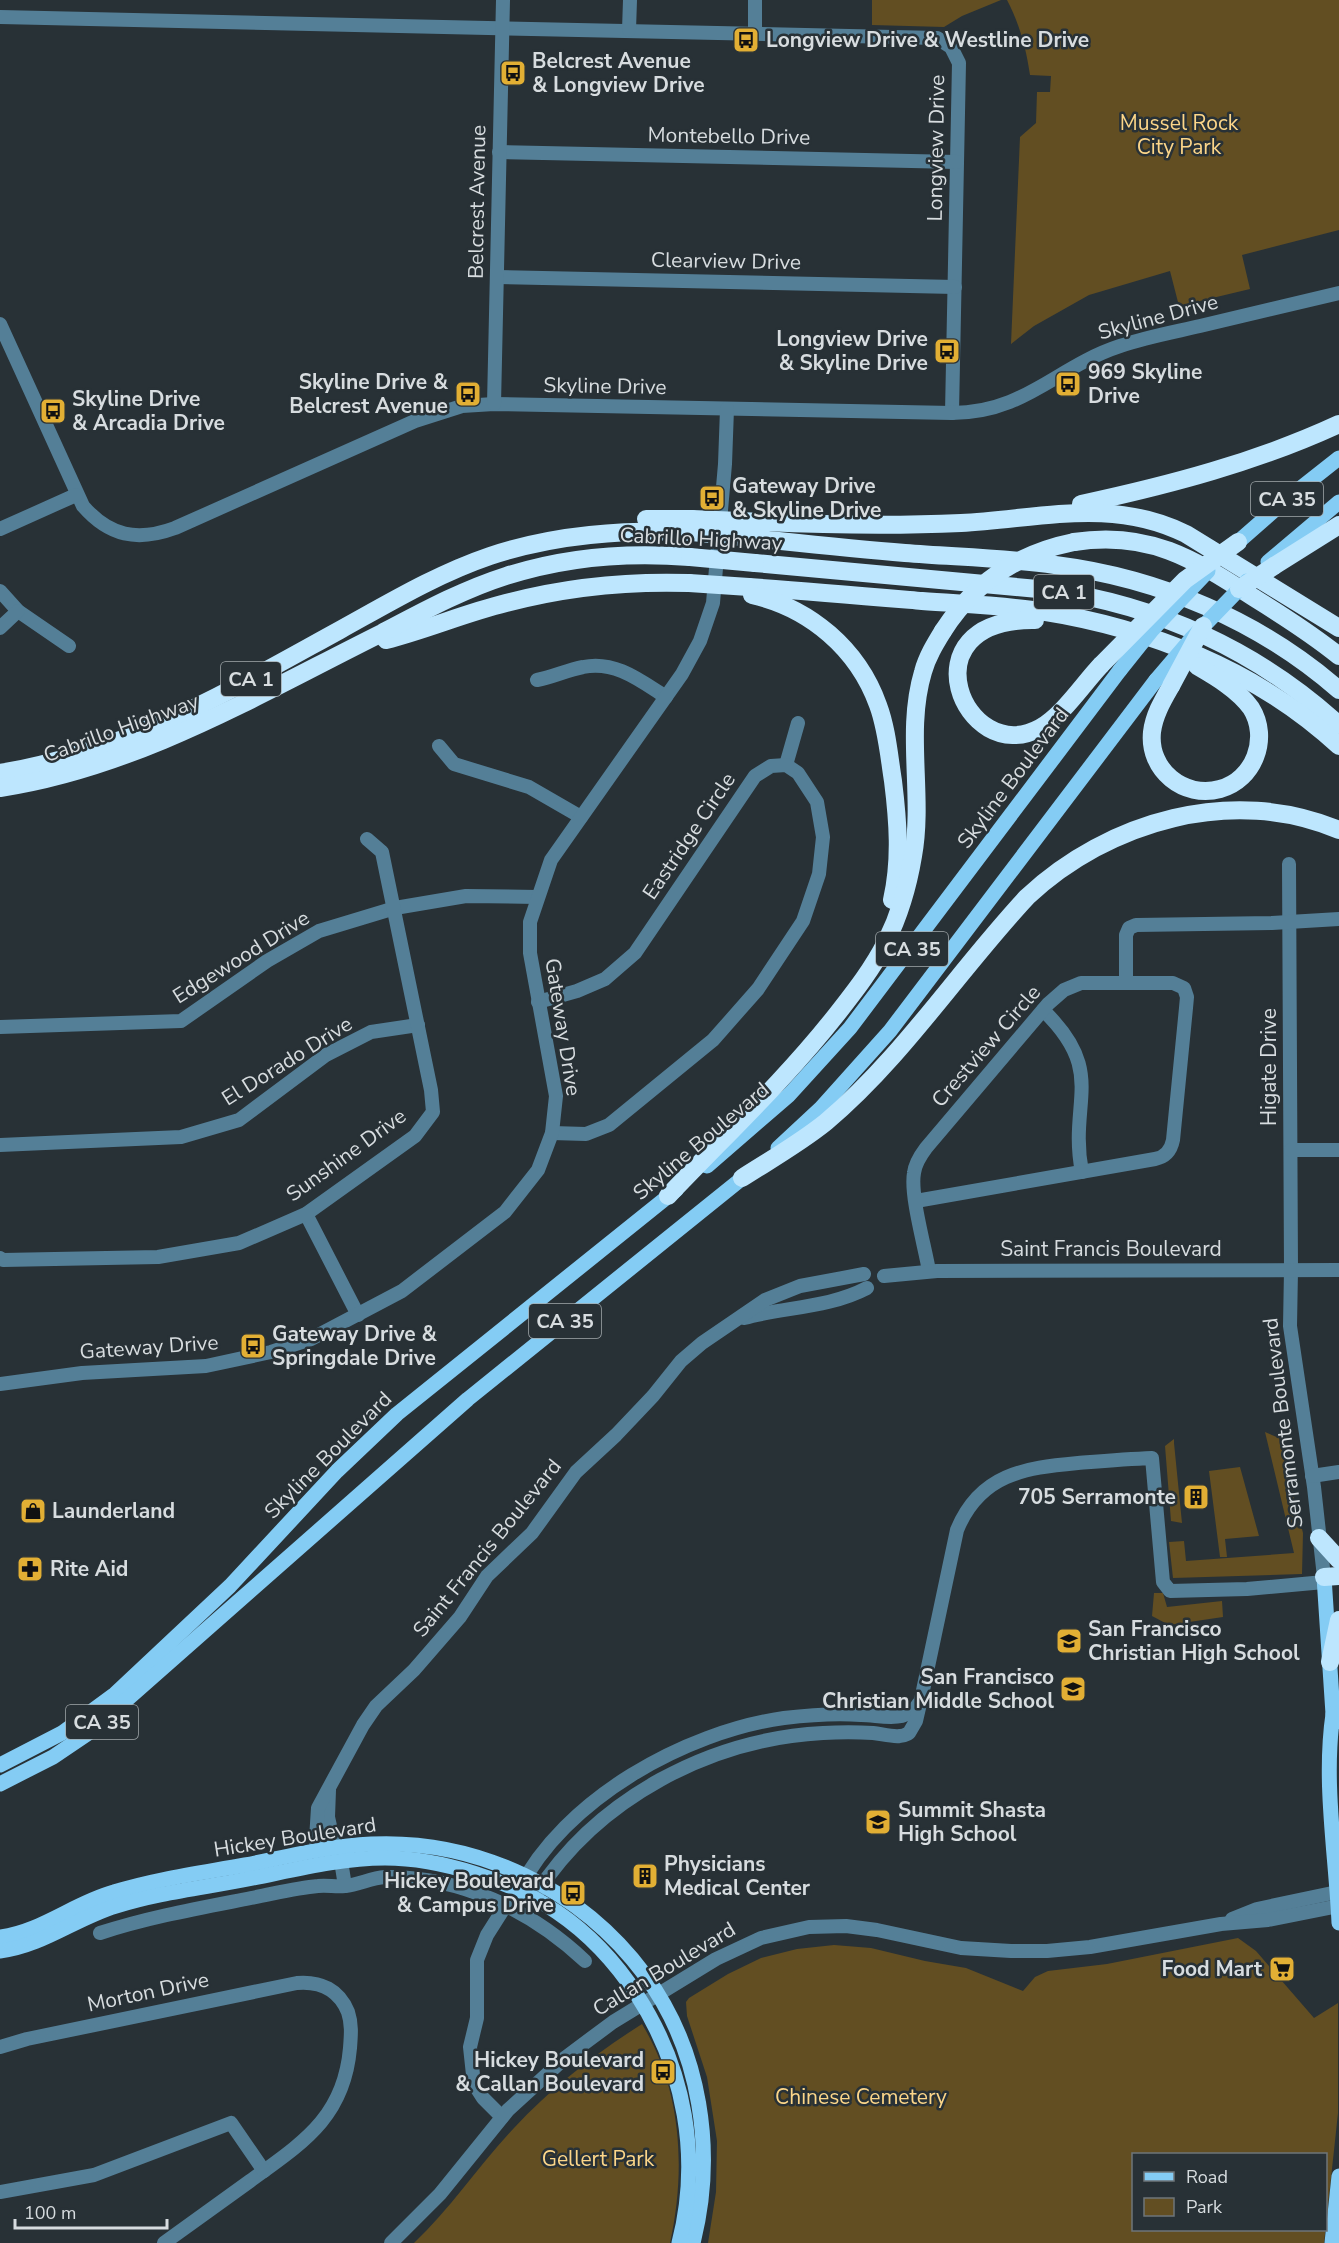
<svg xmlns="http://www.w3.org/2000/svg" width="1339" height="2243" font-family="'Nunito Sans',sans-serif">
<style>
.green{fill:#624e22;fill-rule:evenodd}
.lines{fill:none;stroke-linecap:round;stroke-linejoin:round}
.minor{stroke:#547f97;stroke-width:14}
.major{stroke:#84ccf4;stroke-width:15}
.highway{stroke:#bde6fe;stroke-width:18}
.major-bridge{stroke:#84ccf4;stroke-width:15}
.highway-bridge{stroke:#bde6fe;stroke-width:18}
.labels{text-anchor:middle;stroke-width:5;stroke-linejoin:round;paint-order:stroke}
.shield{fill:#283136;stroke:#a2a9ac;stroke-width:1.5}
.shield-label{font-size:20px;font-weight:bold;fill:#d7dcdf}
.poi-label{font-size:21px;font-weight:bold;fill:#d7dcdf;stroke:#283136;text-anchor:start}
.park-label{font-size:21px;fill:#fcd689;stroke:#283136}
.street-label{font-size:21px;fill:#d7dcdf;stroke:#283136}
</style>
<rect width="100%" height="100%" fill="#283136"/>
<g class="green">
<polygon points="872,0 1001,0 962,16 944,27 872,25"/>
<path d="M1007,0H1339V230L1242,255L1250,289L1179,306L1170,271L1089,295L1034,326L1011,344L1020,137L1036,123L1037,92H1050L1051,76L1030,75C1026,48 1020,25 1007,0Z"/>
<polygon points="1265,1432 1279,1438 1303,1533 1302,1574 1173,1578 1169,1542 1184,1541 1186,1561 1294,1553"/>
<polygon points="1174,1439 1174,1443 1182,1523 1171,1521 1165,1446"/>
<polygon points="1240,1467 1259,1536 1225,1539 1227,1557 1220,1557 1209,1471"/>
<polygon points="1154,1593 1163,1593 1167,1607 1222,1601 1223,1617 1169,1625 1152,1616"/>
<path d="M1238,1938L1256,1951L1314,2018L1338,2003V2113L1324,2243H708L716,2192L717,2141L707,2077L687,2016L686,2002L689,1998L728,1974L761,1958L797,1949L834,1945L871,1948L925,1961L966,1968L1023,1991L1035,1977L1048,1971L1107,1964ZM1326,2154V2230H1134V2154Z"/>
<path d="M642,2024C682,2090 686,2170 670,2243H414C451,2208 479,2165 514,2128C552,2087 595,2054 642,2024Z"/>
</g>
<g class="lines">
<g class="minor">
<polyline points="0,17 937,38 951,47 959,63 952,413"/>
<polyline points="629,30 630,0"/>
<polyline points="755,33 755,0"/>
<polyline points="499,152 957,162"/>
<polyline points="497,277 955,287"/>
<path d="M0,324L83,506C109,536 137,542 175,528L415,421L462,406L494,404L952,413C1025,413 1056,367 1120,346C1146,337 1174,332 1200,326C1247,315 1293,304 1339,293"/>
<polyline points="494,404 503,0"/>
<polyline points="0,529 76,495"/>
<polyline points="0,591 18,611 69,646"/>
<polyline points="0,628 18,611"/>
<path d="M537,680C553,677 567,670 583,667C615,660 641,681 666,697"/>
<polyline points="439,746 454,764 529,787 581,817"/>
<polyline points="786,765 798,723"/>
<polyline points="1289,864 1291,1270 1290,1326 1314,1487 1324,1577"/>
<polyline points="1126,983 1126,935 1129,928 1136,925 1272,923 1339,919"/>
<polyline points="538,1002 577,991 605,979 635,953 755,776 771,766 786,765 798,773 817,802 823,837 819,874 803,921 758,989 713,1040 609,1125 586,1134 552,1133"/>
<path d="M1043,1010C1108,1073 1068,1101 1082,1172"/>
<polyline points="0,1027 181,1021 267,961 319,931 395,908 466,896 537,897"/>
<polyline points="0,1145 181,1137 239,1120 326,1055 371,1032 418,1025"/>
<polyline points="1291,1150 1339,1150"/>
<path d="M916,1201L1155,1159C1166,1157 1171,1150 1173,1140L1186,1008L1187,997L1184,988L1173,983H1081L1064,990L1048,1004L926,1148C920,1156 915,1164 914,1173C910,1195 925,1247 929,1271"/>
<polyline points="306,1214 358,1315"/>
<polyline points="0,1258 3,1260 158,1257 239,1243 306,1214 415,1136 433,1112 431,1090 382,852 367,839"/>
<polyline points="884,1276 937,1271 1339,1270"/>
<path d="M744,1318C784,1307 829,1308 867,1288"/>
<polyline points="0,1384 82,1373 206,1366 271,1352 311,1339 402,1291 505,1212 538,1170 552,1133 556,1096 530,953 530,922 551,860 682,674 700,641 713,603 725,464 727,409"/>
<polyline points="1312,1476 1339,1472"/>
<polyline points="329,1790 328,1817 332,1835 341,1861 345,1886"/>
<polyline points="325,1855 317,1851 316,1839 318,1808 363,1725 376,1706 414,1670 460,1617 487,1576 532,1533 576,1472 616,1435 653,1396 681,1361 702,1343 765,1300 800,1286 864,1274"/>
<path d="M518,1891C564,1799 685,1732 784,1718C809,1715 835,1713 861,1715C874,1715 889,1719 902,1716C910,1714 915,1710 919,1703"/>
<path d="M536,1894C598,1798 710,1739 823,1733C840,1732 857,1732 873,1733C882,1734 892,1737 900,1736C904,1736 905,1735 909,1733L916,1721L922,1695L957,1530C980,1474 1024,1468 1078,1463C1103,1461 1127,1459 1152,1458L1163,1582L1170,1591L1247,1589L1324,1582"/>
<polyline points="1232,1919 1257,1909 1337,1892"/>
<path d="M100,1933C149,1917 200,1908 251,1898C273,1894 295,1888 318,1886C327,1885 336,1887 345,1886C359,1885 370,1878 385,1877C460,1876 531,1910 585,1961"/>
<path d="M0,2047L27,2039L297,1983C321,1981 339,1990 348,2012C352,2024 351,2035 350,2048C344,2118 302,2143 250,2181C221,2202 193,2222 164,2243"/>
<polyline points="502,2117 483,2098 474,2084 470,2047 477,2018 477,1960 487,1935 506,1905"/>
<polyline points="0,2192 94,2175 231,2123 264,2171"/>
<polyline points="391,2243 440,2194 508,2110 566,2057 613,2022 716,1959 761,1938 809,1927 846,1926 877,1930 961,1948 1011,1951 1047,1951 1090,1947 1221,1924 1268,1920 1338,1906"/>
</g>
<g class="major">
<polyline points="1238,542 1287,499 1339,458"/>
<polyline points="1268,562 1339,502"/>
<polyline points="778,1148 821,1108 890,1031 1156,680"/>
<polyline points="707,1166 789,1095 850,1028 1120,670"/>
<polyline points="1324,1577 1333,1714 1336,1722"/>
<path d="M1333,1714C1323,1782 1336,1854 1339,1923"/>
<polyline points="0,1765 62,1733 115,1694 230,1586 337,1471 397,1414 676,1190"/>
<polyline points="0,1784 53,1757 90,1732 468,1399 750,1172"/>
<path d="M0,1937C41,1932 74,1903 114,1892C156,1879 201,1873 245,1865C286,1857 328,1846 371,1844C478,1839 581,1889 645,1975C701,2051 716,2152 693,2243"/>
<path d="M0,1951C42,1946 76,1918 116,1906C157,1893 201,1888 243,1880C290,1871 337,1858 385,1858C440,1858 512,1881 557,1912C588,1933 616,1963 637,1995C685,2069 701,2158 679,2243"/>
<polyline points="1332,2243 1339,2176"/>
</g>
<g class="highway">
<path d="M1081,504C1169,485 1257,462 1339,424"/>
<polyline points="646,519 692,519"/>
<path d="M764,522C830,525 896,526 961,523C1039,519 1112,497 1186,534L1339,628"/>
<path d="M760,539C809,544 857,549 905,553C955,557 1006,558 1055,565C1159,578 1260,621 1339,690"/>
<path d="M1074,542C1150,530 1195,560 1256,599C1285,617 1313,635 1339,656"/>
<path d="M755,563L1049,590C1158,605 1258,651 1339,725"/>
<polyline points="1274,566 1339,525"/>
<path d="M749,587C807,591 864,596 922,601C961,604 1001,605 1040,611C1149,628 1257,670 1339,746"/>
<path d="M752,595C810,608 858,649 878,705C887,729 889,756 893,781C898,821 901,860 892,900"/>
<path d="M1035,620C903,618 964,769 1040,728C1063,715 1083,684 1101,665"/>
<path d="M386,640C426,630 465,613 506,603C566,587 626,581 689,583"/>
<path d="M1171,686C1163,700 1154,715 1152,732C1148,770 1184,799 1220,789C1254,780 1270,738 1251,708C1238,690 1216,677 1197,666"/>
<path d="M0,773C129,751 227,692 340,630C389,603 437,574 490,556C556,534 623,530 692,532"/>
<path d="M0,788C138,767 259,694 382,633C422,612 462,590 506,576C565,557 628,552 690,557"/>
<path d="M742,1178C770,1160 800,1143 826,1122C903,1057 958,971 1027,897C1108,821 1233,785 1339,830"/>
<path d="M668,1196C725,1136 786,1079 837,1014C855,991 873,968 886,942C899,916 908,886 913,856C924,795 905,732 923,672C927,657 935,644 943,631"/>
<polyline points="1319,1538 1339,1560"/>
<polyline points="1324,1577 1339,1576"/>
<polyline points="1330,1662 1339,1620"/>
</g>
<g class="major-bridge">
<polyline points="1120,670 1152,630 1208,571"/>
<polyline points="1156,680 1191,639 1247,581"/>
</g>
<g class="highway-bridge">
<polyline points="692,519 764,522"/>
<polyline points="692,532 760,539"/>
<polyline points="690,557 755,563"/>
<polyline points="689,583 749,587"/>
<polyline points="1239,589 1274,566"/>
<path d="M943,631C974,583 1019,553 1074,542"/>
<polyline points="1101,665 1185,580 1238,542"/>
<polyline points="1171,686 1203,626"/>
</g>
</g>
<defs>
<g id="bus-square" transform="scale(1.35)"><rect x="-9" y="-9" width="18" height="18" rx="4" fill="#e2af34" stroke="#283136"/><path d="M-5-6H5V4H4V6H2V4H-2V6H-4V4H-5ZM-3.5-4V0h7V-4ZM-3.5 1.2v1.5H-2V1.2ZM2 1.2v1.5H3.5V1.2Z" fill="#111"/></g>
<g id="building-square" transform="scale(1.35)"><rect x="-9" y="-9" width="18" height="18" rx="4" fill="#e2af34" stroke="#283136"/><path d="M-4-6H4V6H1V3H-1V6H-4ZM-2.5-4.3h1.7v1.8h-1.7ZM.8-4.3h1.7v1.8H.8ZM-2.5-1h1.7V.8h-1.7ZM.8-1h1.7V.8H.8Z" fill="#111"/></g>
<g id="shop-square" transform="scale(1.35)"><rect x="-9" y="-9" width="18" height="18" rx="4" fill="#e2af34" stroke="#283136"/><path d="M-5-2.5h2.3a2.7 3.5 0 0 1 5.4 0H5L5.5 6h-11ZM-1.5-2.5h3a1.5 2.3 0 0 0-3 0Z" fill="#111"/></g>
<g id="pharmacy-square" transform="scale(1.35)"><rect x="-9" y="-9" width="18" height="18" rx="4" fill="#e2af34" stroke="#283136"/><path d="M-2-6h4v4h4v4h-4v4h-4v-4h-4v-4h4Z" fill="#111"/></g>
<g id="school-square" transform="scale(1.35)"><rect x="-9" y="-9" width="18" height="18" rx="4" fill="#e2af34" stroke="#283136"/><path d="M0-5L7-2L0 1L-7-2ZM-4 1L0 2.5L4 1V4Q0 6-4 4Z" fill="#111"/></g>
<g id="supermarket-square" transform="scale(1.35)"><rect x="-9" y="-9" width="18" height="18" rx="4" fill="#e2af34" stroke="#283136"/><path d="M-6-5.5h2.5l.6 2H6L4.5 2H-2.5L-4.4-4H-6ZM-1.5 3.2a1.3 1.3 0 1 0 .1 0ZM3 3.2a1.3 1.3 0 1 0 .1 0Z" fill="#111"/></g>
</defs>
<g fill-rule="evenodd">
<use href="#bus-square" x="746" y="40"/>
<use href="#bus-square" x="513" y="73"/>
<use href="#bus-square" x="947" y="351"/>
<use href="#bus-square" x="1068" y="384"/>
<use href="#bus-square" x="468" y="394"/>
<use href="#bus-square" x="53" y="411"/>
<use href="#bus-square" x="712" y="498"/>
<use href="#bus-square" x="253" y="1346"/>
<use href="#building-square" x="1196" y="1497"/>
<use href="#shop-square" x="33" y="1511"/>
<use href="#pharmacy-square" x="30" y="1569"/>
<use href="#school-square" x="1069" y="1641"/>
<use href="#school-square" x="1073" y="1689"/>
<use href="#school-square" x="878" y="1822"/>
<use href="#building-square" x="645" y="1876"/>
<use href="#bus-square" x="573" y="1893"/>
<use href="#supermarket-square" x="1282" y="1969"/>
<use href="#bus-square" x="663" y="2072"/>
</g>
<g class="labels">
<g class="shield">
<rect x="1251" y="482" width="72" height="34" rx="4.5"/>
<rect x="1034" y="575" width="60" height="34" rx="4.5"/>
<rect x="221" y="662" width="60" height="34" rx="4.5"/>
<rect x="876" y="932" width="72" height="34" rx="4.5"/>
<rect x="529" y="1304" width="72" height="34" rx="4.5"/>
<rect x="66" y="1705" width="72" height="34" rx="4.5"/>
</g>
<g class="shield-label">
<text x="1287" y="506">CA 35</text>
<text x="1064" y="599">CA 1</text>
<text x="251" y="686">CA 1</text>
<text x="912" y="956">CA 35</text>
<text x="565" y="1328">CA 35</text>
<text x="102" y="1729">CA 35</text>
</g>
<g class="poi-label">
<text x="766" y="47">Longview Drive &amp; Westline Drive</text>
<text x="532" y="68">Belcrest Avenue<tspan x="532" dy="24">&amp; Longview Drive</tspan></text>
<text x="928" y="346" text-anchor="end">Longview Drive<tspan x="928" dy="24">&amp; Skyline Drive</tspan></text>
<text x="1088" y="379">969 Skyline<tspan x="1088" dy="24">Drive</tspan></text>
<text x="448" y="389" text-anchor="end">Skyline Drive &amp;<tspan x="448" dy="24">Belcrest Avenue</tspan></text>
<text x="72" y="406">Skyline Drive<tspan x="72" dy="24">&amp; Arcadia Drive</tspan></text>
<text x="732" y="493">Gateway Drive<tspan x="732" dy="24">&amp; Skyline Drive</tspan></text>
<text x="272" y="1341">Gateway Drive &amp;<tspan x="272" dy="24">Springdale Drive</tspan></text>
<text x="1176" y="1504" text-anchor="end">705 Serramonte</text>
<text x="52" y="1518">Launderland</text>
<text x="50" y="1576">Rite Aid</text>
<text x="1088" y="1636">San Francisco<tspan x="1088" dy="24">Christian High School</tspan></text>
<text x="1054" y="1684" text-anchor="end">San Francisco<tspan x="1054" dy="24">Christian Middle School</tspan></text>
<text x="898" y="1817">Summit Shasta<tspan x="898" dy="24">High School</tspan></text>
<text x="664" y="1871">Physicians<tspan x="664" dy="24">Medical Center</tspan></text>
<text x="554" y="1888" text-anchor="end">Hickey Boulevard<tspan x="554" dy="24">&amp; Campus Drive</tspan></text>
<text x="1262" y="1976" text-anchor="end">Food Mart</text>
<text x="644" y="2067" text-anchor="end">Hickey Boulevard<tspan x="644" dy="24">&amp; Callan Boulevard</tspan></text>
</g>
<g class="park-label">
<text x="1179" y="130">Mussel Rock<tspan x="1179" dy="24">City Park</tspan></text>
<text x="861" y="2104">Chinese Cemetery</text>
<text x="598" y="2166">Gellert Park</text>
</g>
<g class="street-label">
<text transform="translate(729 136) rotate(1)" y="7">Montebello Drive</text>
<text transform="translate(936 148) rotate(-89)" y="7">Longview Drive</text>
<text transform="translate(477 202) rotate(-89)" y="7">Belcrest Avenue</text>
<text transform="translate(726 261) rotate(1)" y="7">Clearview Drive</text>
<text transform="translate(1158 317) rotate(-15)" y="7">Skyline Drive</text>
<text transform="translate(605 386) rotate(1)" y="7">Skyline Drive</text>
<text transform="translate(701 539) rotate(3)" y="7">Cabrillo Highway</text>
<text transform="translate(121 728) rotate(-20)" y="7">Cabrillo Highway</text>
<text transform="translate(1013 778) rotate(-53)" y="7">Skyline Boulevard</text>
<text transform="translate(689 836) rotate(-56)" y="7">Eastridge Circle</text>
<text transform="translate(241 957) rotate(-32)" y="7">Edgewood Drive</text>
<text transform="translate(563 1027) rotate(81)" y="7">Gateway Drive</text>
<text transform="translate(986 1046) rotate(-49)" y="7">Crestview Circle</text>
<text transform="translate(287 1061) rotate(-32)" y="7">El Dorado Drive</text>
<text transform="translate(1269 1067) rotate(-90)" y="7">Higate Drive</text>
<text transform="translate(701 1141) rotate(-40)" y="7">Skyline Boulevard</text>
<text transform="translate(346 1155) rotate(-36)" y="7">Sunshine Drive</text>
<text x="1111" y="1256">Saint Francis Boulevard</text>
<text transform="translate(149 1347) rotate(-4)" y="7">Gateway Drive</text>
<text transform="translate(1283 1423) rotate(-97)" y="7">Serramonte Boulevard</text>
<text transform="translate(328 1455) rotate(-45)" y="7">Skyline Boulevard</text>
<text transform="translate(487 1548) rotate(-51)" y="7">Saint Francis Boulevard</text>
<text transform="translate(295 1837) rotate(-9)" y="7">Hickey Boulevard</text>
<text transform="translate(664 1969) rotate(-31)" y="7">Callan Boulevard</text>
<text transform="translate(148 1992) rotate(-12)" y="7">Morton Drive</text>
</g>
</g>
<rect x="1132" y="2153" width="195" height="78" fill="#283136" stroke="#6e757a" stroke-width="1.5"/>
<rect x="1144" y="2172" width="30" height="9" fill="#84ccf4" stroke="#6e757a" stroke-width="1.5"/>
<text x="1186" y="2183" font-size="18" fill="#d7dcdf">Road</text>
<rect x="1144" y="2198" width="30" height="18" fill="#624e22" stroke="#6e757a" stroke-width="1.5"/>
<text x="1186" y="2213" font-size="18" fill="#d7dcdf">Park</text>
<path d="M15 2219v9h152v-9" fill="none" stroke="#d7dcdf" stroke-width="3"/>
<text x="24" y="2219" font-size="18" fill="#d7dcdf" stroke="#283136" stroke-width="4.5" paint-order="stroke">100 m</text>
</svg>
